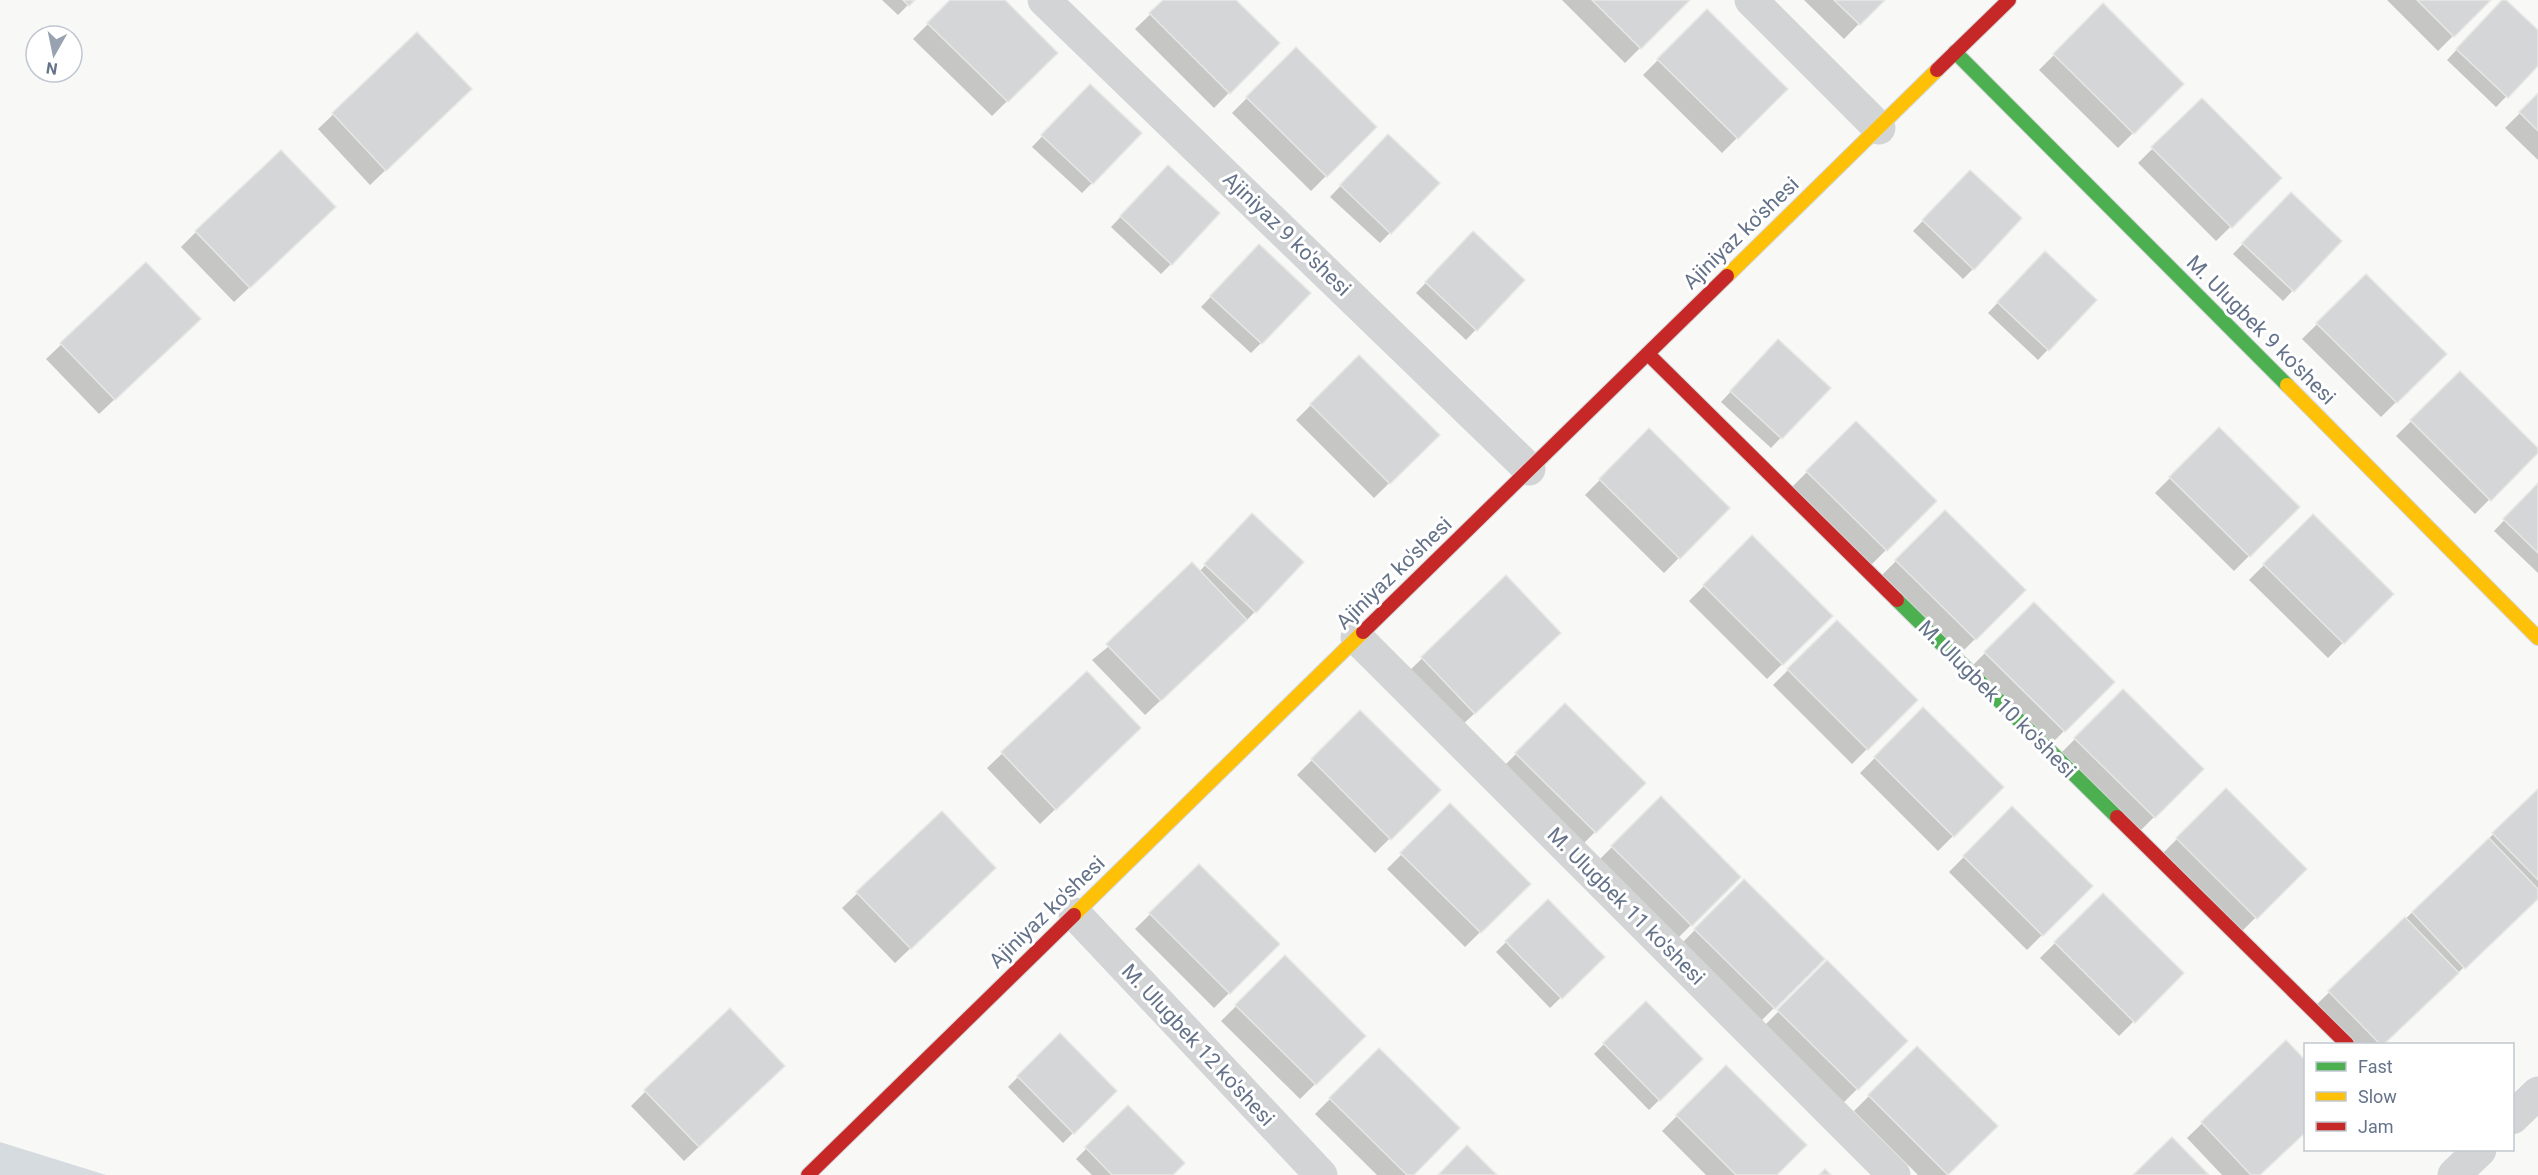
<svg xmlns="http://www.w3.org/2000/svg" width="2538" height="1175" font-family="Roboto,sans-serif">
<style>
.water{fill:#d5dbdf}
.shadow{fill:#0003}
.building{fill:#d5d6d7;stroke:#e7e7e6;stroke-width:1.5}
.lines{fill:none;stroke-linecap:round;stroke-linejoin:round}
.fast-casing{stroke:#d4d6d7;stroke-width:16}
.slow-casing{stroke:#d4d6d7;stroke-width:16}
.jam-casing{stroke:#d4d6d7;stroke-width:16}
.street{stroke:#d3d4d5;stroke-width:33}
.fast{stroke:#4caf50;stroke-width:14}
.slow{stroke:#ffc107;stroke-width:14}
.jam{stroke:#c62828;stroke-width:14}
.labels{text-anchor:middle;stroke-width:6;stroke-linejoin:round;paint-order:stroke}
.street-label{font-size:21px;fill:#65738a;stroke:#fff}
</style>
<rect width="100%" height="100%" fill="#f8f8f7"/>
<polygon class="water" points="0,1142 106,1175 0,1175"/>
<g class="shadow">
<polygon points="882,0 913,0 898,15"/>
<polygon points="952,0 1003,0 1056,53 992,116 913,39"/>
<polygon points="1165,0 1234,0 1278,43 1214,108 1135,29"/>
<polygon points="1562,0 1688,0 1625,63"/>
<polygon points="1804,0 1882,0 1844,39"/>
<polygon points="2387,0 2489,0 2438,51"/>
<polygon points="2103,6 2182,84 2118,148 2039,70"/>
<polygon points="2494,10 2538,32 2538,64 2496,107 2447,60"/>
<polygon points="1707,11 1786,89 1722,153 1643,75"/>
<polygon points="417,34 455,104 370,185 318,129"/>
<polygon points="1296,49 1375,127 1311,191 1232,113"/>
<polygon points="1090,86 1092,183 1082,193 1032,147"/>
<polygon points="2538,95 2538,160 2505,128"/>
<polygon points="2202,100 2280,178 2216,241 2138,163"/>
<polygon points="1378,146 1438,183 1380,243 1330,197"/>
<polygon points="1970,172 1973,269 1963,279 1913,231"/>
<polygon points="1158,177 1171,264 1161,274 1111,227"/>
<polygon points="2291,194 2340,241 2283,301 2233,254"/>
<polygon points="319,222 234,302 181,247 196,232"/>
<polygon points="1473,234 1523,280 1466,340 1416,293"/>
<polygon points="1259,246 1261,343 1251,353 1201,307"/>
<polygon points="2045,253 2095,300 2038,360 1988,313"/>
<polygon points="146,264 184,334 99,414 46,359"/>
<polygon points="2366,276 2445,354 2381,417 2302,339"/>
<polygon points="1768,352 1828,388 1771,448 1721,402"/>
<polygon points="1359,357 1438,435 1374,498 1296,420"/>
<polygon points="2460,373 2538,450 2475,514 2396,436"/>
<polygon points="1856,423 1935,501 1871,565 1792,487"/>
<polygon points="2219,429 2298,507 2234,571 2155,493"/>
<polygon points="1649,430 1728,508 1664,573 1585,495"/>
<polygon points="2538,485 2538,573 2494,531"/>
<polygon points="1945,512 2024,590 1960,654 1881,576"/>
<polygon points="2313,516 2391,594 2328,658 2249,580"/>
<polygon points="1242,525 1302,563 1245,622 1145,715 1092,660 1199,572"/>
<polygon points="1752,538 1831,616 1767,679 1689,601"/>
<polygon points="1506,577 1544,648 1459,728 1407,673"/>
<polygon points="2034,604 2113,682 2049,746 1970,668"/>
<polygon points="1837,622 1916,700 1852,764 1773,685"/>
<polygon points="1087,673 1124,743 1040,824 987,768"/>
<polygon points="2123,691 2202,769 2139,832 2060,754"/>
<polygon points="1565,705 1644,783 1580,847 1501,769"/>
<polygon points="1923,709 2002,787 1938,851 1860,773"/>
<polygon points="1360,712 1439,790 1375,853 1297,775"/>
<polygon points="2226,790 2305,869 2241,932 2162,854"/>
<polygon points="2538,791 2538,897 2383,1044 2350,1044 2314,1007"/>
<polygon points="1661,798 1739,877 1676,940 1597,862"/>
<polygon points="1450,806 1529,884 1465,947 1387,869"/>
<polygon points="2012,808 2091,886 2027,950 1949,872"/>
<polygon points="942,813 979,883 895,963 842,908"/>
<polygon points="1199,866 1278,944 1214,1008 1135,929"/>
<polygon points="1744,881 1823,959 1759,1023 1680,945"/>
<polygon points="2103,895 2182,973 2119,1036 2040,958"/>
<polygon points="1548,901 1603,957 1550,1008 1496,952"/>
<polygon points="1285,958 1364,1036 1300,1099 1221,1021"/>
<polygon points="1827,963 1906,1041 1842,1104 1764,1026"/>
<polygon points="1646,1003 1701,1059 1649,1110 1594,1054"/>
<polygon points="1060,1035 1115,1091 1063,1143 1008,1087"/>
<polygon points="2286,1042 2259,1175 2222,1175 2187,1138"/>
<polygon points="1917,1048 1996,1126 1947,1175 1918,1175 1854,1111"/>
<polygon points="1379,1050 1411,1175 1377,1175 1315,1114"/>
<polygon points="1726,1067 1775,1175 1706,1175 1662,1131"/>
<polygon points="768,1081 684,1161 631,1106 646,1091"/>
<polygon points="1128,1107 1171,1175 1092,1175 1076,1159"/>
</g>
<g class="building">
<polygon points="903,0 915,0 909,6"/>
<polygon points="950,0 1005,0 1058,53 1008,102 927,23"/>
<polygon points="1163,0 1236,0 1280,43 1230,94 1149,13"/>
<polygon points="1592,0 1690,0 1641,49"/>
<polygon points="1834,0 1885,0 1860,25"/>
<polygon points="2417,0 2491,0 2454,37"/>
<polygon points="2502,0 2506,0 2538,30 2538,66 2508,98 2456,49"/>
<polygon points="2103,3 2184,84 2134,134 2053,54"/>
<polygon points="1707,9 1788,89 1738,139 1657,59"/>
<polygon points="417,32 472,89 386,171 332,113"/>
<polygon points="1296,47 1377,127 1327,177 1246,97"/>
<polygon points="1090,84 1142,133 1093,184 1041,135"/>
<polygon points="2538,93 2538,131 2519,112"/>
<polygon points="2202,98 2282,178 2232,228 2151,147"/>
<polygon points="1388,134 1440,183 1391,234 1340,185"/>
<polygon points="281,150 336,207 250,288 195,231"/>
<polygon points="1168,165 1220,213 1172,265 1120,216"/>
<polygon points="1970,170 2022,218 1974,270 1922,220"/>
<polygon points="2291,192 2342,241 2294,292 2242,243"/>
<polygon points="1473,231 1525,280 1477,331 1425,282"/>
<polygon points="1259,244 1311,293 1262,344 1210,296"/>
<polygon points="2045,251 2097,300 2049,351 1997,302"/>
<polygon points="146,262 201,319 115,400 60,343"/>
<polygon points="2366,274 2447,354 2397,403 2316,323"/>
<polygon points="1778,339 1831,388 1782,439 1730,391"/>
<polygon points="1359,355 1440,435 1390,484 1310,404"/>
<polygon points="2460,371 2538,448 2538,453 2491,501 2410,420"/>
<polygon points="1856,421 1937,501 1887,551 1806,471"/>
<polygon points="2219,427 2300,507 2250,557 2169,477"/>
<polygon points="1649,428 1730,508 1680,559 1599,479"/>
<polygon points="2538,483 2538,553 2503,519"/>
<polygon points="1945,510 2026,590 1976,640 1895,560"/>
<polygon points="1252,513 1304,562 1256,613 1204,564"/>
<polygon points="2313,514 2394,594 2344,644 2263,564"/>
<polygon points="1752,535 1833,616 1783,665 1703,585"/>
<polygon points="1192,562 1247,620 1161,701 1106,644"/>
<polygon points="1506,575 1561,633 1475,714 1421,657"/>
<polygon points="2034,602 2115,682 2065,732 1984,652"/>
<polygon points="1837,620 1918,700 1868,750 1787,669"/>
<polygon points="1087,671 1141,728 1056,810 1001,752"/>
<polygon points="2123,689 2204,769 2155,818 2074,738"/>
<polygon points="1565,703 1646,783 1596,833 1515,753"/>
<polygon points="1923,707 2004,787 1954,837 1874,757"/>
<polygon points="1360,710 1441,790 1391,840 1311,759"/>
<polygon points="2226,788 2307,869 2257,919 2176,838"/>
<polygon points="2538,789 2538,880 2492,833"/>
<polygon points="1661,796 1741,877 1692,926 1611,846"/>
<polygon points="1450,803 1531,884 1481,933 1400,853"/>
<polygon points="2012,806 2093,886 2043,936 1963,856"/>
<polygon points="942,811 996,868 911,949 856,892"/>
<polygon points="2489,838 2538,889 2538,899 2465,969 2412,912"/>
<polygon points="1199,864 1280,944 1230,994 1149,913"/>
<polygon points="1744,879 1825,959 1775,1009 1694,929"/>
<polygon points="2103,893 2184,973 2135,1023 2054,942"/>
<polygon points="1548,899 1605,957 1562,999 1505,941"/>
<polygon points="2405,917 2459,973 2384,1044 2380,1044 2328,991"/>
<polygon points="1285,955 1366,1036 1316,1085 1235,1005"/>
<polygon points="1827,960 1908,1041 1858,1090 1777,1010"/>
<polygon points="1646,1001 1703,1059 1660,1101 1603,1043"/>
<polygon points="730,1008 785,1066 699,1147 644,1090"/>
<polygon points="1060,1033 1117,1091 1074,1134 1017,1076"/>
<polygon points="2286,1040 2306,1061 2306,1132 2260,1175 2251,1175 2201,1122"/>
<polygon points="1917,1046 1998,1126 1948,1175 1868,1095"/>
<polygon points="1379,1048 1460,1128 1414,1175 1407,1175 1329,1098"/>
<polygon points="1726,1065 1807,1145 1777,1175 1736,1175 1676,1115"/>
<polygon points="1128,1105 1185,1163 1173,1175 1112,1175 1085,1147"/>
<polygon points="2172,1137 2209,1175 2133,1175"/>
<polygon points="1467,1145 1497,1175 1438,1175"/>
<polygon points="1825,1169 1831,1175 1819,1175"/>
</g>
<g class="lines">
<g class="fast-casing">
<g id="fast">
<polyline points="1955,52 2287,385"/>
<polyline points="1897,600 2117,817"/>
</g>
</g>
<g class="slow-casing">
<g id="slow">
<polyline points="1727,276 1937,70"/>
<polyline points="2287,385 2538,638"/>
<polyline points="1074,915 1363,632"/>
</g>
</g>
<g class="jam-casing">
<g id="jam">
<polyline points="1937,70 2009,0"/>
<polyline points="1648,354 1897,600"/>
<polyline points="1363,632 1727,276"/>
<polyline points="2117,817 2347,1044"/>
<polyline points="808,1175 1074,915"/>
</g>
</g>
<g class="street">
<polyline points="1044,0 1529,469"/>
<polyline points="1751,0 1879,128"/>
<polyline points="1357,638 1894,1175"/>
<polyline points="1075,914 1321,1175"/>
<polyline points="2512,1118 2538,1093"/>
<polyline points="2454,1175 2480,1150"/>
</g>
<use href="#fast" class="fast"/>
<use href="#slow" class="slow"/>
<use href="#jam" class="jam"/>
</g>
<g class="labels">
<g class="street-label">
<text transform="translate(1741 233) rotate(-44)" y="7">Ajiniyaz ko'shesi</text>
<text transform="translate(1287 234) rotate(44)" y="7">Ajiniyaz 9 ko'shesi</text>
<text transform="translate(2261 330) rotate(45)" y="7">M. Ulugbek 9 ko'shesi</text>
<text transform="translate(1394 573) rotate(-44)" y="7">Ajiniyaz ko'shesi</text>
<text transform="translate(1997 699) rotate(45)" y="7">M. Ulugbek 10 ko'shesi</text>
<text transform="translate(1626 906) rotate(45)" y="7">M. Ulugbek 11 ko'shesi</text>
<text transform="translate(1047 912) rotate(-44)" y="7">Ajiniyaz ko'shesi</text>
<text transform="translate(1198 1045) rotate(47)" y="7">M. Ulugbek 12 ko'shesi</text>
</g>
</g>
<rect x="2304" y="1043" width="210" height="108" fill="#ffffff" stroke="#c1c7d0" stroke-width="1.5"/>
<rect x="2316" y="1062" width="30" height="9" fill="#4caf50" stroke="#c1c7d0" stroke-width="1.5"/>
<text x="2358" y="1073" font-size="18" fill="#65738a">Fast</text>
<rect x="2316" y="1092" width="30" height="9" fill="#ffc107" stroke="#c1c7d0" stroke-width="1.5"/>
<text x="2358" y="1103" font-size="18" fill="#65738a">Slow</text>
<rect x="2316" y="1122" width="30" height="9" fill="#c62828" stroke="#c1c7d0" stroke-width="1.5"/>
<text x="2358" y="1133" font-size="18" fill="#65738a">Jam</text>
<g transform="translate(54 54) rotate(189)"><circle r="28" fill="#ffffff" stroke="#c1c7d0" stroke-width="1.5"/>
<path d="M0-4.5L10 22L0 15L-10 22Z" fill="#98a2b0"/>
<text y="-9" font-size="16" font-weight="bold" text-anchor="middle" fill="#65738a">N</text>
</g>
</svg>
